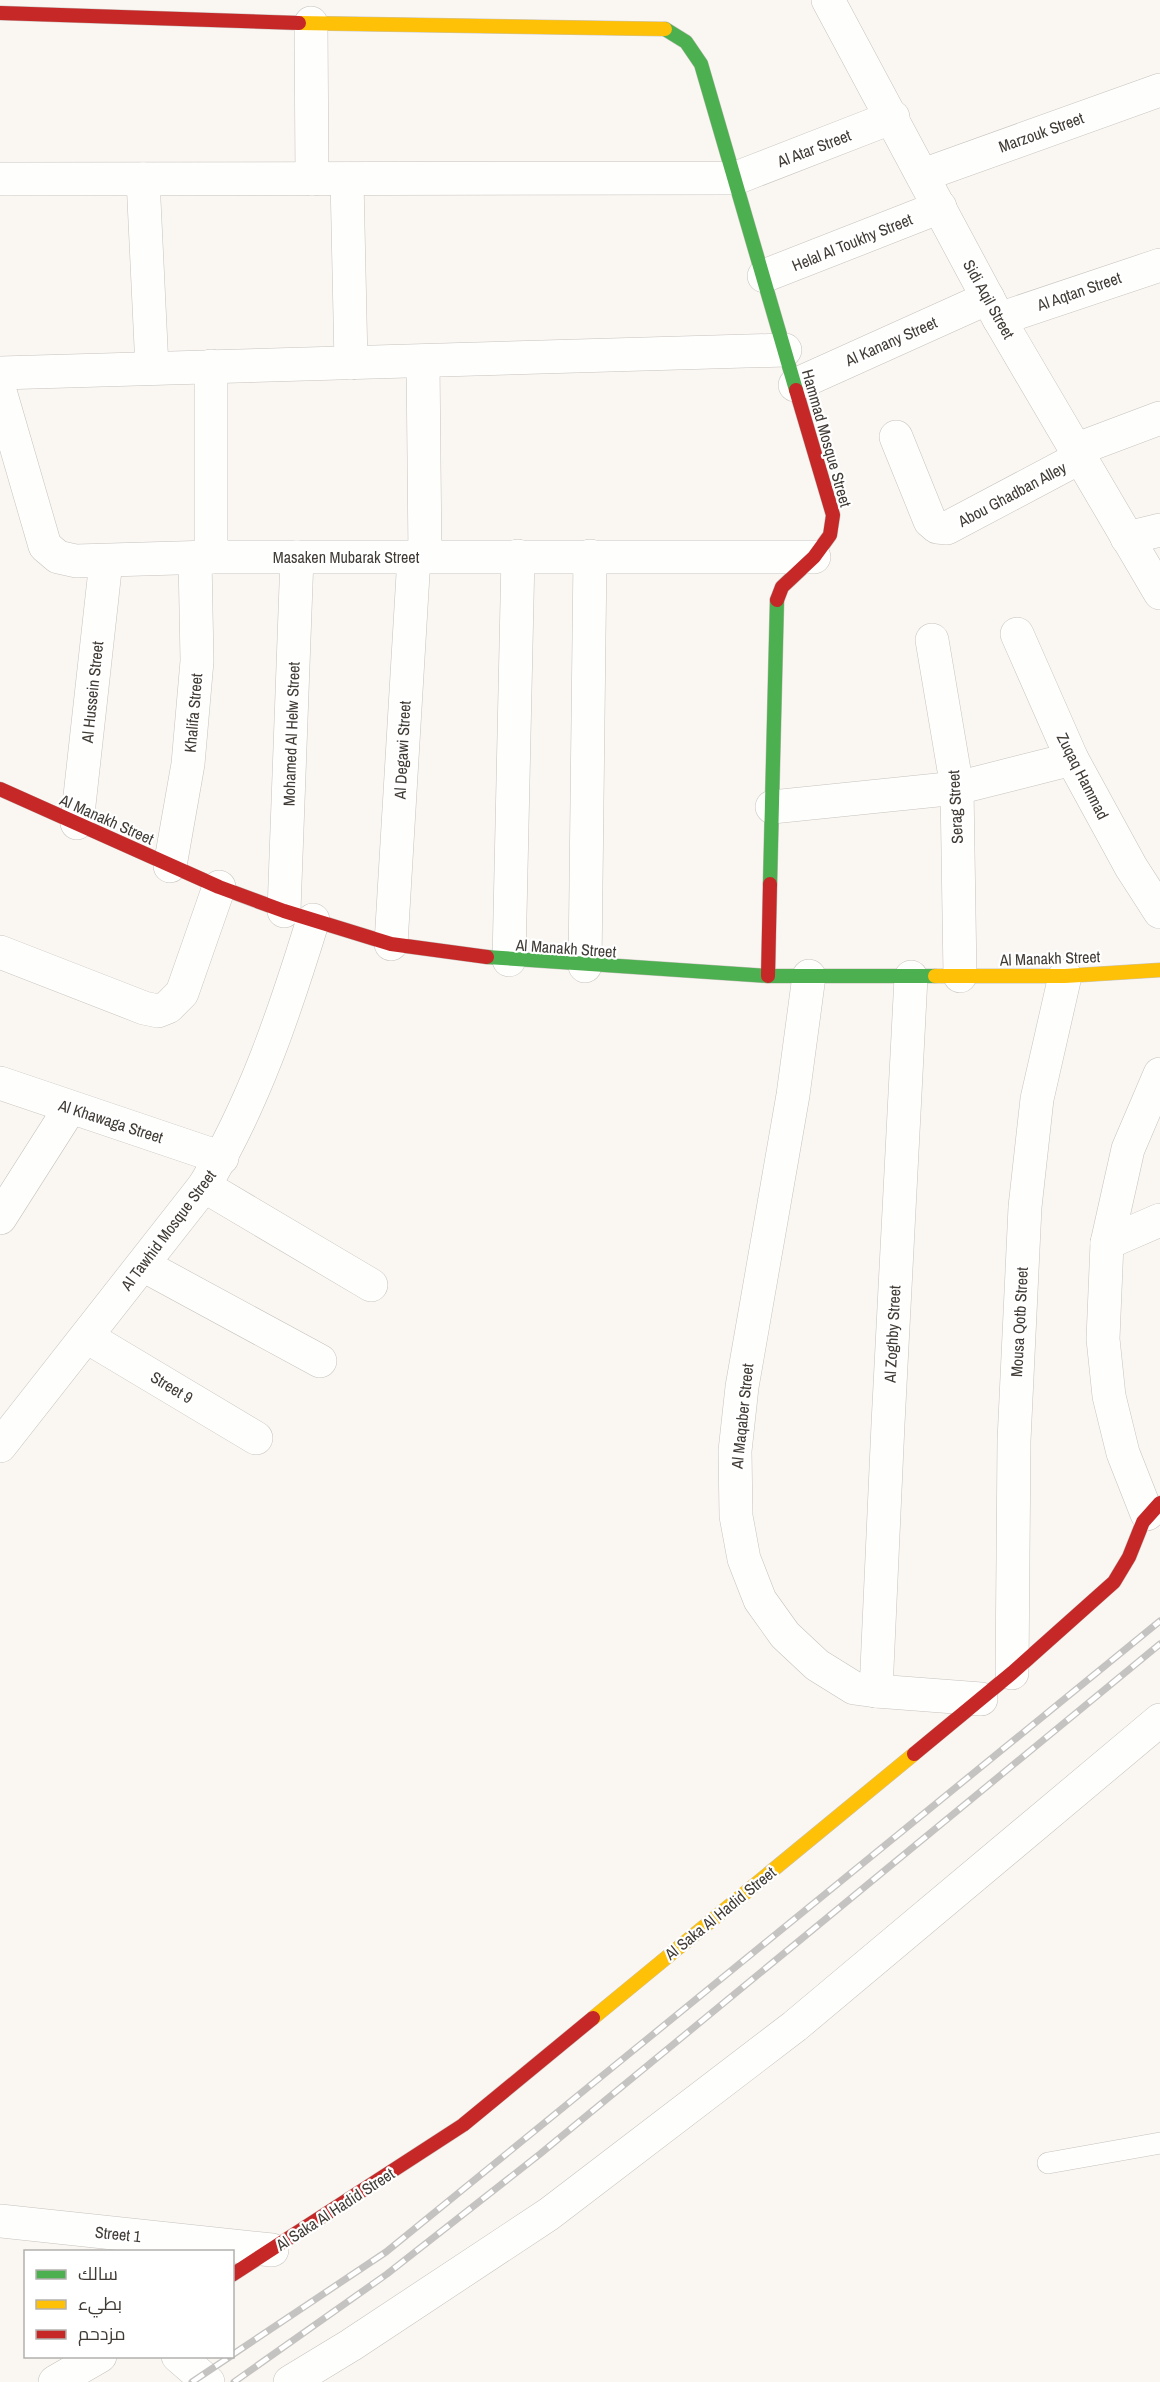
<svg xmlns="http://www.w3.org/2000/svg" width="1160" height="2382" font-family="'Archivo Narrow',Cairo,sans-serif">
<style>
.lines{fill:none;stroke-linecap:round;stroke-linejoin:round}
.lane-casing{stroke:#c7c3be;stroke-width:22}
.street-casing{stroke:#c7c3be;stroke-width:34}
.fast-casing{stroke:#c7c3be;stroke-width:15}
.slow-casing{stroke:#c7c3be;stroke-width:15}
.jam-casing{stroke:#c7c3be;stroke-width:15}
.lane{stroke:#fefefd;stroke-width:21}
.street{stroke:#fefefd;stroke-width:33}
.fast{stroke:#4caf50;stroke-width:14}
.slow{stroke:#ffc107;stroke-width:14}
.jam{stroke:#c62828;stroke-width:14}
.rail-casing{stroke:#c4c3c1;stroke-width:7}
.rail{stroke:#fff;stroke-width:4.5;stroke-dasharray:14;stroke-linecap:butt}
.labels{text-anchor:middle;stroke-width:4.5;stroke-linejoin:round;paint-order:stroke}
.street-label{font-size:16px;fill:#403b35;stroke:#fff}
</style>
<rect width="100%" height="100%" fill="#faf6f1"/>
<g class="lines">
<g class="lane-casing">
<polyline id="lane" points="1048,2163 1160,2143"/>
</g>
<g class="street-casing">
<g id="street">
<polyline points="828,0 999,319 1160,593"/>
<polyline points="311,23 312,179"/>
<polyline points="923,175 1160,90"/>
<polyline points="0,179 736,178 893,117"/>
<polyline points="143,179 152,368"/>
<polyline points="347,179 351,363"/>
<polyline points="764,276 940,207"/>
<polyline points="999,319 1160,265"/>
<polyline points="423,361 425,557"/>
<polyline points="0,373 785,350"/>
<polyline points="795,385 988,298"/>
<polyline points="0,391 45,546 58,557 76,561 211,557 814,557"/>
<polyline points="896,437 930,521 937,527 947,528 1079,458"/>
<polyline points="1075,450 1160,418"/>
<polyline points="1127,538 1160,530"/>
<polyline points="211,557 211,366"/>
<polyline points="1017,634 1072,759 1131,867 1160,912"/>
<polyline points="932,640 957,788 960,976"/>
<polyline points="772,807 957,788 1072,759"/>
<polyline points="77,823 106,561"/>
<polyline points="170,866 188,764 197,661 195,558"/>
<polyline points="284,911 297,557"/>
<polyline points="391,944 414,557"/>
<polyline points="0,952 144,1008 158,1011 168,1007 182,993 219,887"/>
<polyline points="509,960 518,556"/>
<polyline points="585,966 590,556"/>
<polyline points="809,976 793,1095 742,1387 735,1451 736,1516 744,1559 760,1600 785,1635 817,1665 854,1688 876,1691 981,1699"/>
<polyline points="0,1083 222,1158"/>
<polyline points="204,1186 371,1285"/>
<polyline points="0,1218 70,1108"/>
<polyline points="1107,1243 1160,1220"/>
<polyline points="143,1265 320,1361"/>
<polyline points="87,1337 256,1438"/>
<path d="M0,1446L204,1186C254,1104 285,1011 313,920"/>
<polyline points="1147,1514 1123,1453 1109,1396 1103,1339 1107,1243 1128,1149 1160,1074"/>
<polyline points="1012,1673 1014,1441 1025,1207 1037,1099 1065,976"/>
<polyline points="876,1691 888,1424 911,977"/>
<polyline points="0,2221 272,2250"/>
<polyline points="178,2356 208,2382"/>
<polyline points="55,2382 100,2356"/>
<polyline points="290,2382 351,2345 549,2214 795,2026 1160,1720"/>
</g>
</g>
<g class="fast-casing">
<g id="fast">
<polyline points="665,29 686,42 701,64 796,390"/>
<polyline points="770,884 777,600"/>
<polyline points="487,957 768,976 935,976"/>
</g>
</g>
<g class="slow-casing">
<g id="slow">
<polyline points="299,23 665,29"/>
<polyline points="935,976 1065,976 1160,970"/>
<polyline points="593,2018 914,1754"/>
</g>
</g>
<g class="jam-casing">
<g id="jam">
<polyline points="0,13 299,23"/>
<polyline points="777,600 782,587 814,557 830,535 833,515 796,390"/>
<polyline points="0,789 219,887 284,911 391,944 487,957"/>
<polyline points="768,976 770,884"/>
<polyline points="914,1754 1012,1673 1114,1582 1129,1557 1143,1522 1160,1503"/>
<polyline points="232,2275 463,2125 593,2018"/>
</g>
</g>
<use href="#lane" class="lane"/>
<use href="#street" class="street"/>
<use href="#fast" class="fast"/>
<use href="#slow" class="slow"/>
<use href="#jam" class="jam"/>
<g class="rail-casing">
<g id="rail">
<polyline points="232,2355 386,2252 1160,1621"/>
<polyline points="192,2382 231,2356"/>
<polyline points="234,2382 387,2274 540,2154 1160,1644"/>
</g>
</g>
<use href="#rail" class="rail"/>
</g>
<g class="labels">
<g class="street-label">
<text transform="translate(1041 132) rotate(-20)" y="6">Marzouk Street</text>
<text transform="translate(814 148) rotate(-21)" y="6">Al Atar Street</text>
<text transform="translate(852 242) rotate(-22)" y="6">Helal Al Toukhy Street</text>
<text transform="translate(1079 291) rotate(-19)" y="6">Al Aqtan Street</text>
<text transform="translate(989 299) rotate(61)" y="6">Sidi Aqil Street</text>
<text transform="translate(891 341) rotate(-24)" y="6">Al Kanany Street</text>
<text transform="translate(827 438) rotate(74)" y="6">Hammad Mosque Street</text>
<text transform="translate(1012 494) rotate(-28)" y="6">Abou Ghadban Alley</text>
<text x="346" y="563">Masaken Mubarak Street</text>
<text transform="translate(92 692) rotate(-84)" y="6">Al Hussein Street</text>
<text transform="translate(193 713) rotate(-85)" y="6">Khalifa Street</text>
<text transform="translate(291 734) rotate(-88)" y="6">Mohamed Al Helw Street</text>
<text transform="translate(402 750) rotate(-87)" y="6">Al Degawi Street</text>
<text transform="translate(1083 776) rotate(63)" y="6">Zuqaq Hammad</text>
<text transform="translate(955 807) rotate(-93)" y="6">Serag Street</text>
<text transform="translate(107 819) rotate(24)" y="6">Al Manakh Street</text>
<text transform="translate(566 948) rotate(4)" y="6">Al Manakh Street</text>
<text transform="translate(1050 958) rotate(-2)" y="6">Al Manakh Street</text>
<text transform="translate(111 1121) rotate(18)" y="6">Al Khawaga Street</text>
<text transform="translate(168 1230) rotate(-53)" y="6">Al Tawhid Mosque Street</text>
<text transform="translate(1019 1322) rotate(-87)" y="6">Mousa Qotb Street</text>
<text transform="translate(892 1334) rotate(-87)" y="6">Al Zoghby Street</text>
<text transform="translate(172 1387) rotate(31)" y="6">Street 9</text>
<text transform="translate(742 1416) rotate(-84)" y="6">Al Maqaber Street</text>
<text transform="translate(720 1913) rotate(-39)" y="6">Al Saka Al Hadid Street</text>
<text transform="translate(335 2209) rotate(-33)" y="6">Al Saka Al Hadid Street</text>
<text transform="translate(118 2234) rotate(6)" y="6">Street 1</text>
</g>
</g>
<rect x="24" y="2250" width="210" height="108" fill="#ffffff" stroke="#b3b1ae" stroke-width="1.5"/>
<rect x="36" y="2270" width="30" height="9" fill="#4caf50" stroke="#b3b1ae" stroke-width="1.5"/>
<text x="78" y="2280" font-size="18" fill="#403b35">سالك</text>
<rect x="36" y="2300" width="30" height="9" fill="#ffc107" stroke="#b3b1ae" stroke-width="1.5"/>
<text x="78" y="2310" font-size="18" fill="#403b35">بطيء</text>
<rect x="36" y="2330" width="30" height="9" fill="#c62828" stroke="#b3b1ae" stroke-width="1.5"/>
<text x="78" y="2340" font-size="18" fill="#403b35">مزدحم</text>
</svg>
